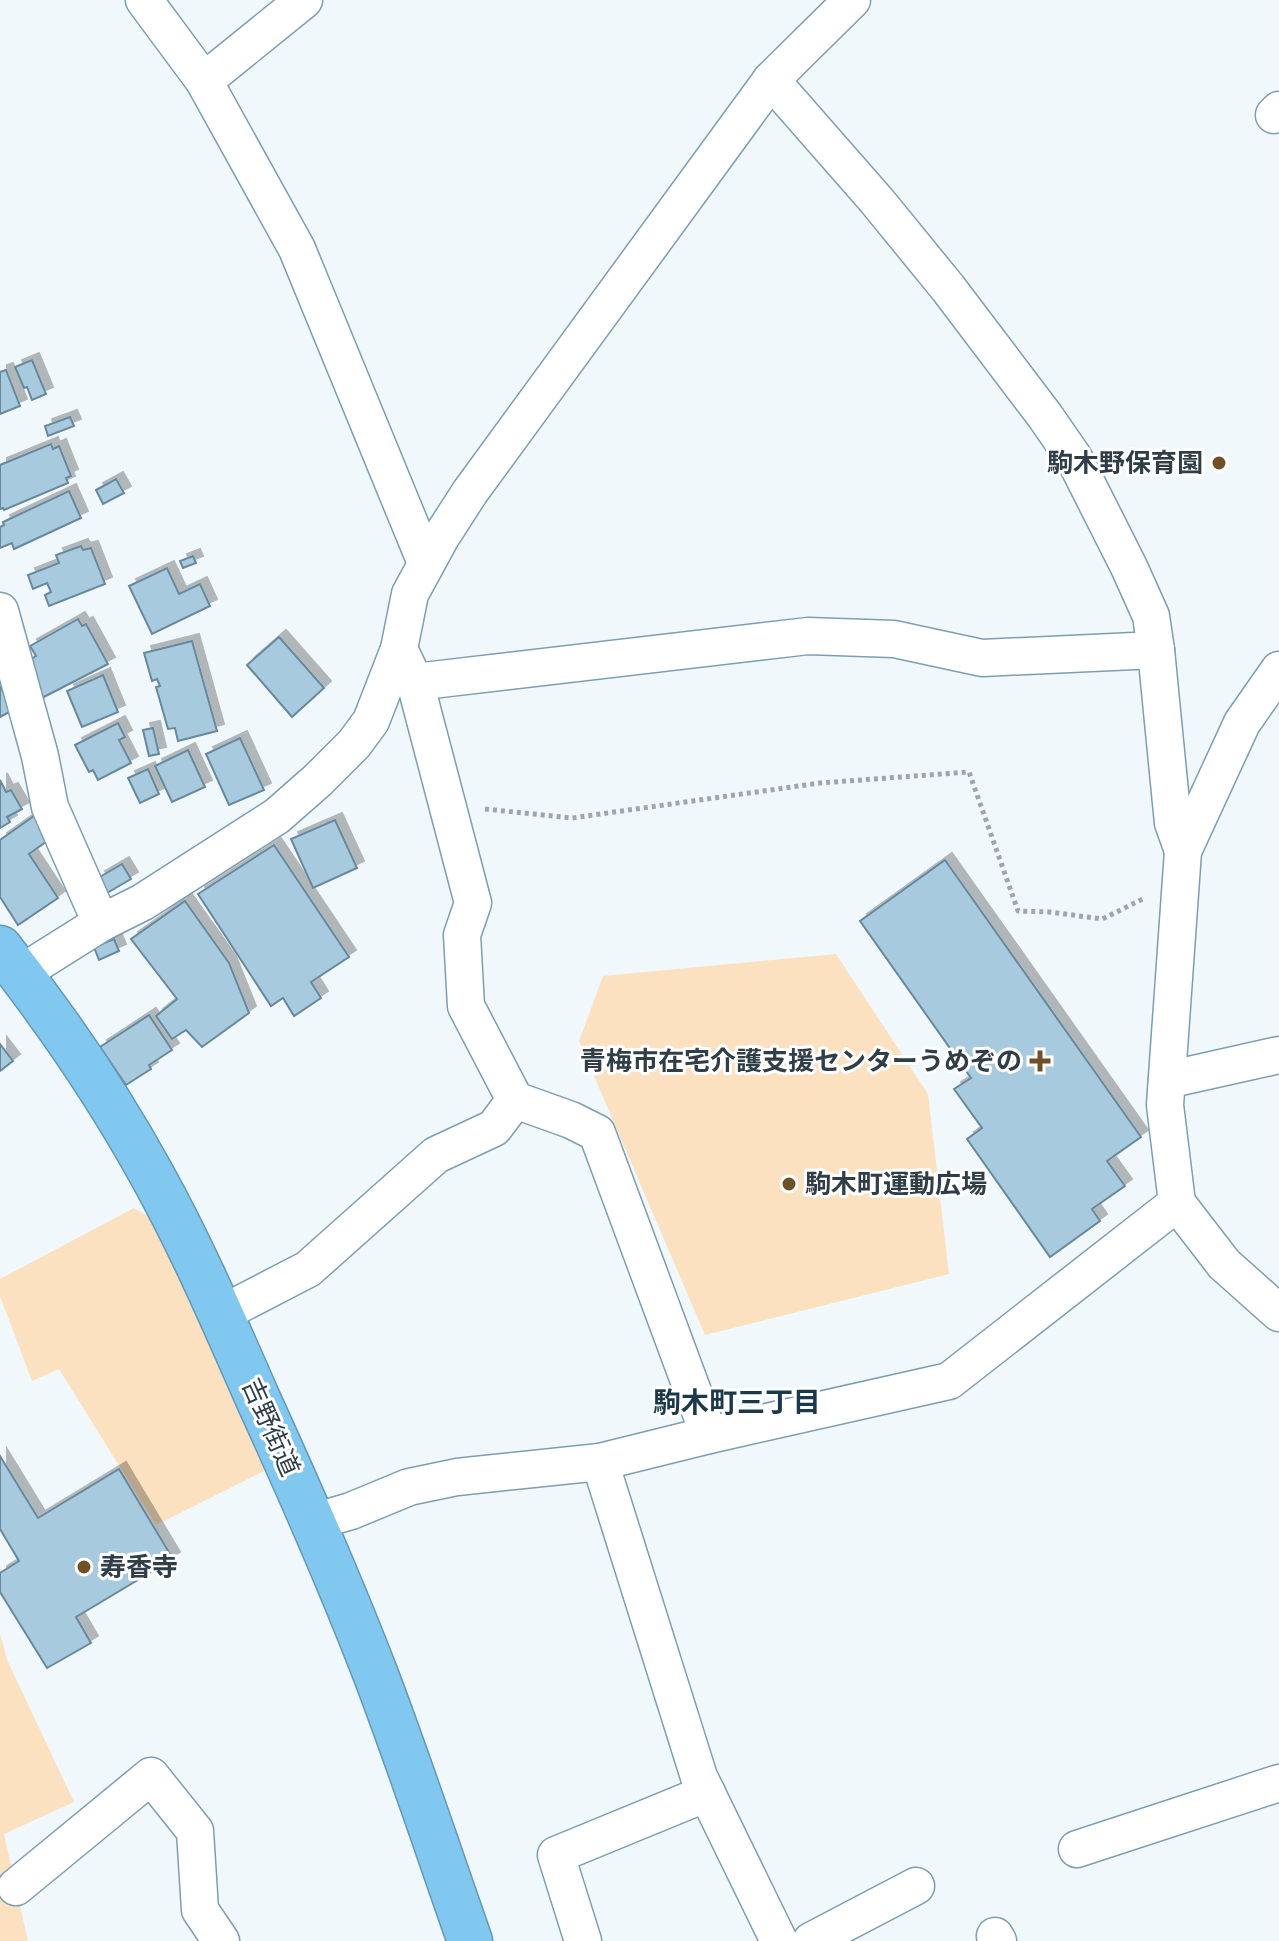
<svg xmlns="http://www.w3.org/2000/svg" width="1279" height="1941" font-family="'IBM Plex Sans','Noto Sans JP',sans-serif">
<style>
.green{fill:#fbe1bf}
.building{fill:#a7cadf;stroke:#67889b;stroke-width:2;filter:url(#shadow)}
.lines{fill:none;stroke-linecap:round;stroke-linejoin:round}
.minor-casing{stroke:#7c9eb2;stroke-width:39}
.highway-casing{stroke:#6498b5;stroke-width:47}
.path{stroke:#9ca7ad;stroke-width:5;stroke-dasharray:4 4;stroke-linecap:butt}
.minor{stroke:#fff;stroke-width:36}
.highway{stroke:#80c8f0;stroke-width:44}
.poi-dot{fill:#6f5125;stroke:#fff;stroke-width:3}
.labels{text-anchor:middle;stroke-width:6;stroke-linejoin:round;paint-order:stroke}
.poi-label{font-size:26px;font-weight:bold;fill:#303e47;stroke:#fff;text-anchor:end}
.street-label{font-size:26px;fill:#303e47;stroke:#fff}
.neighbourhood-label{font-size:28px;font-weight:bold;fill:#1a394a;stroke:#fff}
</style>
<defs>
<filter id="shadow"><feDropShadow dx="7" dy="-7" stdDeviation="0" flood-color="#0004"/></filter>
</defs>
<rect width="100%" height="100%" fill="#f1f8fc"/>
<g class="green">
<polygon points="836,954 928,1094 949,1274 705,1335 579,1041 603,976"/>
<polygon points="134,1208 153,1219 270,1468 156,1525 59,1369 32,1381 0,1296 0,1279"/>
<polygon points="0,1634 8,1662 74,1802 4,1834 28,1941 0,1941"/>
</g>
<g class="building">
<polygon points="32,360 46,394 32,400 27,387 24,388 15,367"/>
<polygon points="6,370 20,406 0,414 0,372"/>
<polygon points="70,417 74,426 48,436 45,426"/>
<polygon points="51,444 53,449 59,446 71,476 66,478 68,483 4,510 3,508 0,509 0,465"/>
<polygon points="116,479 124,493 103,504 96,490"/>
<polygon points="69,491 81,518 14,549 12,543 0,548 0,527 4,525 3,522"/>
<polygon points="81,546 83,550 91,548 105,584 49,606 45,595 51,592 47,583 33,589 28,575 59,563 56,555"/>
<polygon points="193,556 196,563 183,568 180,561"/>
<polygon points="167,568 179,594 200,584 210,606 152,634 129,586"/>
<polygon points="78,619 82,626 86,624 108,664 40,699 31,659 36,656 30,646"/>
<polygon points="279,637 324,688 292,717 247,665"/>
<polygon points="192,641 217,731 178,741 175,728 168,729 156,687 160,686 157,679 152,681 144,653"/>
<polygon points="103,675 118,712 82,727 67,691"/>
<polygon points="0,686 13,710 0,717"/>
<polygon points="118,723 125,737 119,740 131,763 98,780 93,770 89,772 75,745"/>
<polygon points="153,728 159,754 149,756 143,730"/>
<polygon points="240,738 264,790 229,805 206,754"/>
<polygon points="188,750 205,787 172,802 155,766"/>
<polygon points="148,769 159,794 140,803 128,778"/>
<polygon points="0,780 6,792 11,790 22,809 7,817 10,822 0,828"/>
<polygon points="34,816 50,839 29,854 58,898 18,925 0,897 0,840"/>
<polygon points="335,820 357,868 313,888 291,839"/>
<polygon points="274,845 349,957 311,982 321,998 294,1016 283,998 271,1006 198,894"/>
<polygon points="945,860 1141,1137 1107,1161 1125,1186 1092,1209 1100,1221 1050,1257 967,1139 982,1128 954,1089 971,1078 860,921"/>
<polygon points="122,864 131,879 107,893 98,878"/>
<polygon points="185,901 229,963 249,1013 202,1047 186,1030 172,1039 156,1016 177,999 131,939"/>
<polygon points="114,939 119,951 99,960 94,947"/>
<polygon points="149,1015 172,1050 149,1065 151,1069 126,1085 100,1047"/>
<polygon points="0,1044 13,1061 0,1071"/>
<polygon points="0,1456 38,1518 119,1469 173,1559 76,1617 91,1643 47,1668 0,1592 0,1573 19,1561 0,1529"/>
</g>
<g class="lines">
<g class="minor-casing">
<g id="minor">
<polyline points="144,0 204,81 297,249 426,563"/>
<polyline points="771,80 877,201 948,288 1045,416 1074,458 1129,567 1151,616 1156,650 1173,823 1183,851"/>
<polyline points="204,81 304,0"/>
<polyline points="1274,115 1279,110"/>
<polyline points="0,611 40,756 50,807 101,923"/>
<polyline points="399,649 415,682 473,903 462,935 466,1006 515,1100 571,1120 597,1133 709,1435"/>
<polyline points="415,682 808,636 894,639 982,658 1156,650"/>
<polyline points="20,974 101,923 143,902 277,816 318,780 354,744 371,721 399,649 410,594 441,537 470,492 771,80 852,0"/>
<polyline points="1167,1080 1279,1055"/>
<polyline points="1177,1203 1224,1264 1279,1313"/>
<polyline points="221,1314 308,1269 436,1155 494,1128 515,1100"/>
<polyline points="600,1462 699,1777 779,1941"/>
<polyline points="313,1522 351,1511 409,1487 457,1477 600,1462 709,1435 949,1381 1177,1203 1165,1105 1183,851 1242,723 1279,670"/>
<polyline points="1077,1849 1279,1783"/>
<polyline points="16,1887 151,1776 195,1831 200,1910 221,1941"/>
<polyline points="995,1936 998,1941"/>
<polyline points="583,1941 556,1855 707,1793"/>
<polyline points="811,1941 916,1886"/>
</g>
</g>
<g class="highway-casing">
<path id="highway" d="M0,948C56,1019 108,1095 152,1175C192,1247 225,1324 258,1399C300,1491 341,1584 377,1678C410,1765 439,1853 470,1941"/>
</g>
<polyline class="path" points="485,809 572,818 820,783 969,772 1018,911 1050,912 1102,919 1143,899"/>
<use href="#minor" class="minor"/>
<use href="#highway" class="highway"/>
</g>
<g class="poi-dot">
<circle cx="1219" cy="463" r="8"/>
<path d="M1036 1049h8v8h8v8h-8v8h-8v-8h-8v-8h8z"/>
<circle cx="789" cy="1184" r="8"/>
<circle cx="84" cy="1567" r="8"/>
</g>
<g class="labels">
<g class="poi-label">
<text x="1203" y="472">駒木野保育園</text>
<text x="1022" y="1070">青梅市在宅介護支援センターうめぞの</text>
<text x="805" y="1193" text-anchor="start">駒木町運動広場</text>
<text x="100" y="1576" text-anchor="start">寿香寺</text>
</g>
<g class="street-label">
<text transform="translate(271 1427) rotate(66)" y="9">吉野街道</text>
</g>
<g class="neighbourhood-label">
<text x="737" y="1412">駒木町三丁目</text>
</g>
</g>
</svg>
